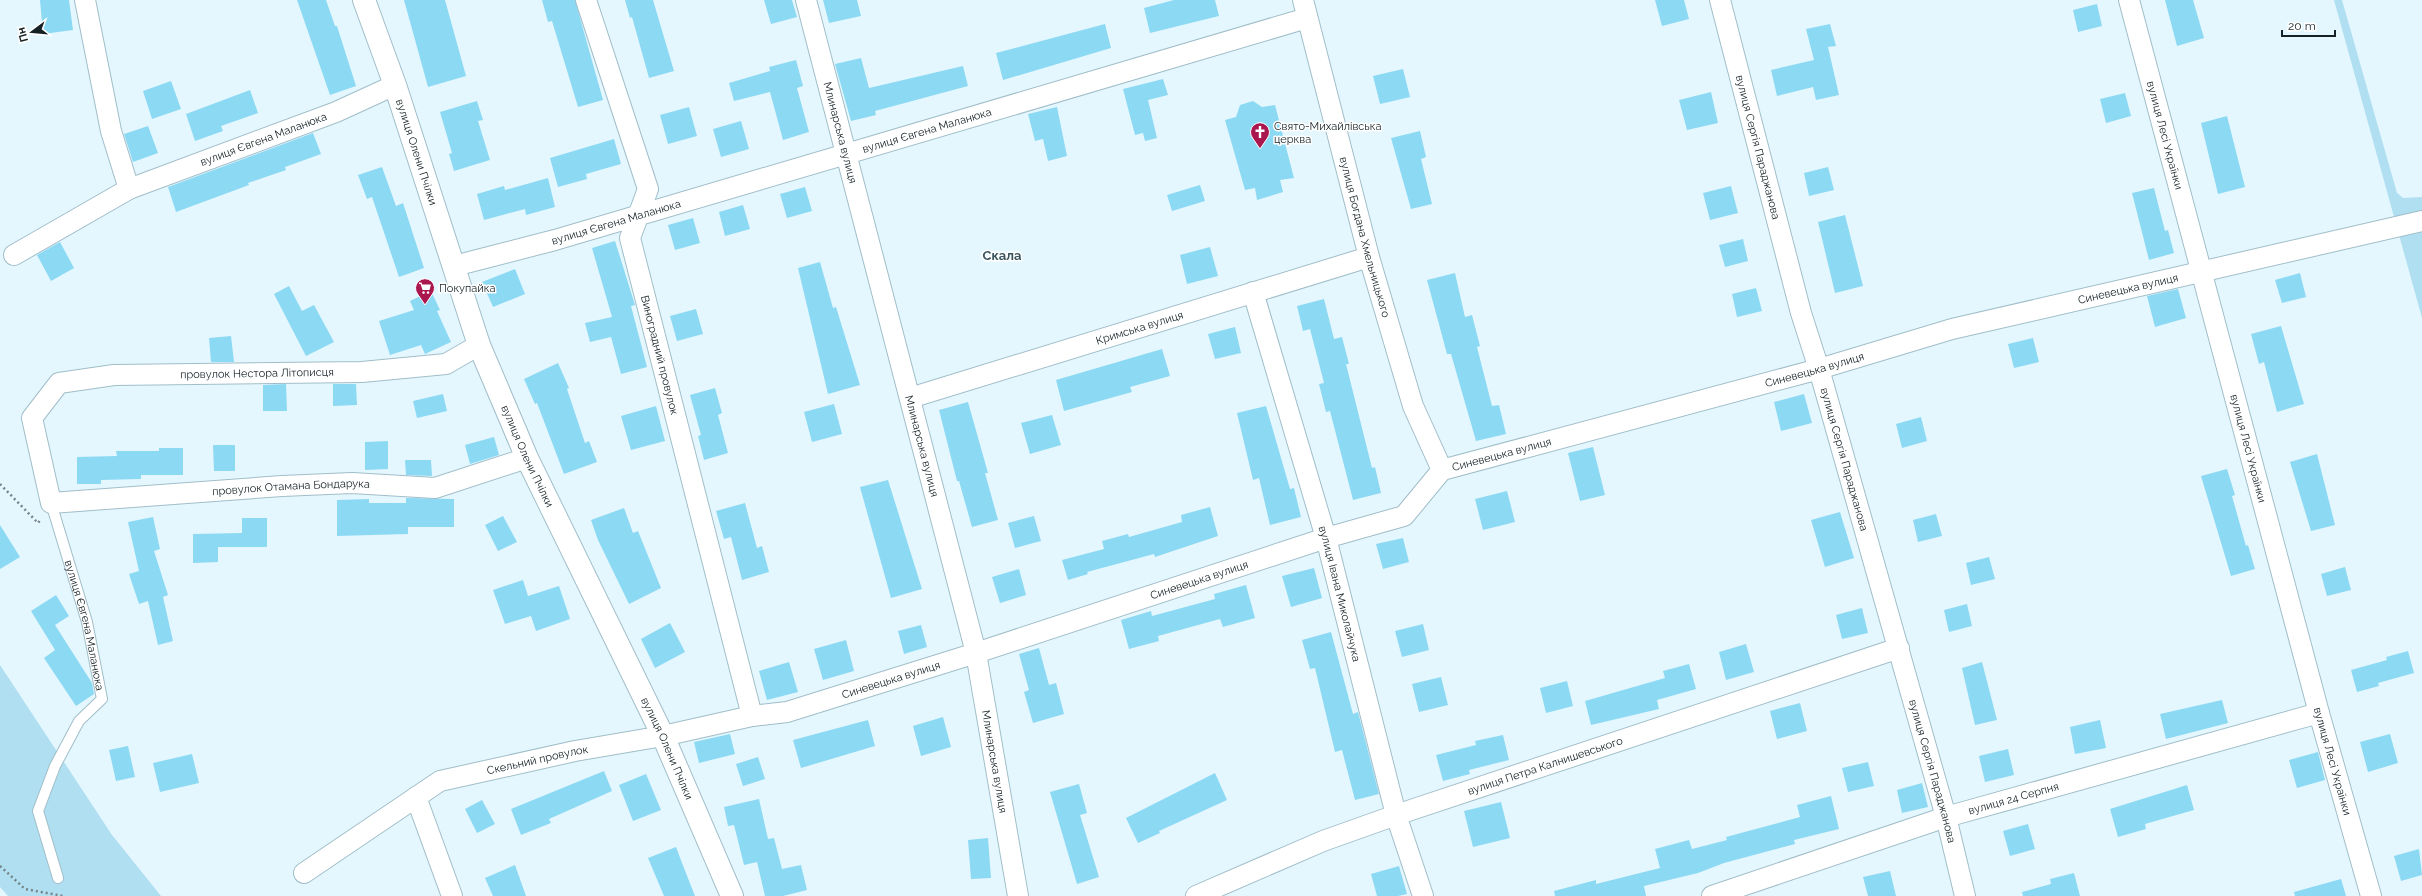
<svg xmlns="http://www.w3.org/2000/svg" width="2422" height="896" font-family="Raleway,sans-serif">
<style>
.green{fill:#afdff1}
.building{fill:#8cd9f4}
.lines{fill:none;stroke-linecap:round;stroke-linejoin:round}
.service-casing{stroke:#a0bec9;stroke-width:12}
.minor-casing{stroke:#a0bec9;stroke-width:22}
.tertiary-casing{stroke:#a0bec9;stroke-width:24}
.path{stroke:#758388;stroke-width:2.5;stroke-dasharray:2 3;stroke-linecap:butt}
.service{stroke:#fff;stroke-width:10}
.minor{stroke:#fff;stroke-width:20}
.tertiary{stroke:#fff;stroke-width:22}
.labels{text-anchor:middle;stroke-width:3;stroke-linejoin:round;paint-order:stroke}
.poi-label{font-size:11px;fill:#162125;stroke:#fff;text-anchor:start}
.street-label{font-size:11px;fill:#162125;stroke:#fff}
.quarter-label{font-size:13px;font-weight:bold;fill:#3a545e;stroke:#fff}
</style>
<rect width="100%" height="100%" fill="#e5f7fe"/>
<g class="green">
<polygon points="2334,0 2342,0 2397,193 2403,198 2422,197 2422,318"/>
<polygon points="0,665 112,835 161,896 8,896 0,887"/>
</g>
<g class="building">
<polygon points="40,0 69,0 73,30 43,34"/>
<polygon points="297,0 326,0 335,26 337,26 356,86 330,95"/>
<polygon points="404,0 445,0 466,76 428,87"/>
<polygon points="542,0 575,0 603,100 578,107 552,21 548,22"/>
<polygon points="625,0 653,0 674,71 649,78 632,17 630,18"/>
<polygon points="764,0 792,0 797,17 771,24"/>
<polygon points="823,0 857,0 861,16 829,23"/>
<polygon points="1174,0 1215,0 1219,16 1150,33 1144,8"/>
<polygon points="1655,0 1684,0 1689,19 1662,26"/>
<polygon points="2165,0 2193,0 2204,38 2177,46"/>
<polygon points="2097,4 2102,26 2078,32 2073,10"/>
<polygon points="1105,24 1111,48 1003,80 996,53"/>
<polygon points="1830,24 1836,46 1828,47 1839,95 1816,100 1813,87 1777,96 1771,70 1814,60 1806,29"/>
<polygon points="861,58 869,88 963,66 968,86 875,111 876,115 851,121 835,64"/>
<polygon points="796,60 803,86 797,88 809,132 783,140 770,92 734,101 729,83 770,71 769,67"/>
<polygon points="1403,69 1410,97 1380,104 1373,76"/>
<polygon points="1163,79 1168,95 1148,100 1157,138 1145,141 1143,133 1135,135 1123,89"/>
<polygon points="171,81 181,109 152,119 143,91"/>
<polygon points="250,90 258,113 221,126 223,131 195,141 186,114"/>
<polygon points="1711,92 1718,123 1687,130 1679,100"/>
<polygon points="2125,93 2131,116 2106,123 2100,99"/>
<polygon points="477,101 483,120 478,121 490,160 454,171 449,154 452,153 440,112"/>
<polygon points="1253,101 1262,107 1275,105 1294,178 1280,180 1283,192 1257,200 1255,188 1245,190 1225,120 1236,117 1240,105"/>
<polygon points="689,107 697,136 668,144 660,115"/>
<polygon points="1057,107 1067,156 1048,161 1043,139 1035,141 1028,114"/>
<polygon points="2227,116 2245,187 2218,194 2201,123"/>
<polygon points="741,121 749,149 721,157 713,129"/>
<polygon points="148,126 158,153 133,162 124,134"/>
<polygon points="1420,131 1426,157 1421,159 1432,204 1411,209 1391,138"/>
<polygon points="313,133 321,154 285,167 286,170 248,183 249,185 176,212 168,187"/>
<polygon points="614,139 621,164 586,174 587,179 558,187 550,158"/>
<polygon points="382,167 396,206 403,203 424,268 399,277 372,197 367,199 358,175"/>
<polygon points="1828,167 1834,190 1809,196 1804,173"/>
<polygon points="548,178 555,207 526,215 525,209 484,220 477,194 504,186 505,190"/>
<polygon points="1200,185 1205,201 1172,211 1167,195"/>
<polygon points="1731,186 1738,213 1710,220 1703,193"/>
<polygon points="805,187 812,211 787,218 780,194"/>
<polygon points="2154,188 2165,231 2168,230 2174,253 2149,260 2132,193"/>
<polygon points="743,205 750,229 725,236 719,212"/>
<polygon points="1845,215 1863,286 1835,293 1818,222"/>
<polygon points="693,218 700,243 675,250 668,225"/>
<polygon points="1743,239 1748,261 1725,267 1719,245"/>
<polygon points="615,241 635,305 631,306 647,367 621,374 611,337 590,342 585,323 612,317 592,248"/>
<polygon points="60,242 74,268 51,281 37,255"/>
<polygon points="1210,247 1218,276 1187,284 1180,255"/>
<polygon points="820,262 833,308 836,307 860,385 828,394 798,268"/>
<polygon points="515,269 525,294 493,307 482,282"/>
<polygon points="1455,273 1465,317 1472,315 1480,346 1477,347 1492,406 1499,405 1506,434 1476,441 1451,354 1447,354 1427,280"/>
<polygon points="2300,273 2306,297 2282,303 2275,280"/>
<polygon points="289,286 302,311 314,305 334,342 306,356 274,294"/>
<polygon points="1756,288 1762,311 1737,317 1732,294"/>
<polygon points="2178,289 2186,318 2155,327 2147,296"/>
<polygon points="431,291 440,310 437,311 451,342 425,354 421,345 390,355 379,321 414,310 410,301"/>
<polygon points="1324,299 1334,339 1342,337 1349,364 1346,364 1372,468 1375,467 1381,493 1353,500 1330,411 1326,412 1319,384 1324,383 1310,329 1303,331 1297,306"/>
<polygon points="696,309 703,334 677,341 670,316"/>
<polygon points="2281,326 2304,404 2277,412 2264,362 2259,364 2251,334"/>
<polygon points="1235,327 1241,353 1215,359 1208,334"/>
<polygon points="231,336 234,362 211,362 209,338"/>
<polygon points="2033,338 2039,362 2014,368 2008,344"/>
<polygon points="1162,349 1170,376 1130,387 1132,392 1064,411 1056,380"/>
<polygon points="558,363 569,388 567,389 585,443 589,441 597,462 564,474 537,403 535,404 524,379"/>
<polygon points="286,384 287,411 263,411 263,385"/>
<polygon points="333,384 356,384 357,405 333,406"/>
<polygon points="715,388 722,413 718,415 728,453 704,460 698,436 701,435 690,395"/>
<polygon points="443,394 447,411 417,418 413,401"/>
<polygon points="1804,394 1812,423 1781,431 1774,402"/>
<polygon points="968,402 988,473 985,473 998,520 972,527 959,481 957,481 939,410"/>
<polygon points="834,404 842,434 812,442 804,412"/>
<polygon points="656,406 665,441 631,450 621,416"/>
<polygon points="1266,406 1290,489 1294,488 1301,517 1270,525 1259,478 1253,480 1237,413"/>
<polygon points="1052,415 1061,445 1030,454 1021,423"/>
<polygon points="1921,417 1927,441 1902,448 1896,424"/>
<polygon points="494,437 499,455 470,464 465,445"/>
<polygon points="388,441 388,469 365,470 365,442"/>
<polygon points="213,445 235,445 235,471 214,471"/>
<polygon points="1593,447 1605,495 1580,501 1568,453"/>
<polygon points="159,448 183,448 183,475 141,475 141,479 101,480 101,484 77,484 77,457 117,456 116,451 159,451"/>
<polygon points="2317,454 2335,525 2311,531 2290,462"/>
<polygon points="405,460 431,460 432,476 406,475"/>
<polygon points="2227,469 2235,495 2232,496 2246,546 2248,545 2255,569 2231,576 2201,476"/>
<polygon points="888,480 922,589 891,598 860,487"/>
<polygon points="1507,491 1515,522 1483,530 1475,499"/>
<polygon points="406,498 454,499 454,527 408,527 408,534 337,536 337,500 369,499 369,503 406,503"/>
<polygon points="745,503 757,548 762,546 769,572 742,580 731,537 724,539 716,511"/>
<polygon points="1210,507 1218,536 1155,557 1154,554 1087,572 1088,574 1068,580 1062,560 1104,549 1102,541 1128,534 1129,537 1182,522 1181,515"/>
<polygon points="624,508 633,533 638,531 661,588 629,604 598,540 591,520"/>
<polygon points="1840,512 1854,558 1825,567 1811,520"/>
<polygon points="1936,514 1942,536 1918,542 1913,520"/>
<polygon points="503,516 517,542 498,551 485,525"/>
<polygon points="1034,516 1041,541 1015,548 1008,523"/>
<polygon points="153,517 160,549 154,551 168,595 163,597 173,641 158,645 148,601 139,604 129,574 139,571 128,522"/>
<polygon points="242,518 267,518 267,547 218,547 218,562 193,563 193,534 242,533"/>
<polygon points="0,525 20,557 0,569"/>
<polygon points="1403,538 1409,562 1383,569 1376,544"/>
<polygon points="1989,557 1995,579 1971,585 1966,563"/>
<polygon points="2345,567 2351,590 2327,596 2321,574"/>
<polygon points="1314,568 1322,598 1291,607 1282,576"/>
<polygon points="1019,569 1026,595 1000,603 992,577"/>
<polygon points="523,580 528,596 559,586 570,619 536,631 531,616 505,624 493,590"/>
<polygon points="1246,585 1255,618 1223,627 1220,619 1158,636 1159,641 1129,649 1121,620 1151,611 1152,616 1215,599 1214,594"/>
<polygon points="56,595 69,616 55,625 92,683 94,694 76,706 44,658 55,650 31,611"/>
<polygon points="1967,604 1972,626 1949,632 1944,610"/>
<polygon points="1862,608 1868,633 1842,639 1836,615"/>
<polygon points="670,623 685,652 655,668 641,639"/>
<polygon points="1423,624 1429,650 1402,657 1395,631"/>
<polygon points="921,625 927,647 904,654 898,631"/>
<polygon points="1331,632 1353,714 1358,712 1379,794 1355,800 1342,750 1335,752 1315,668 1310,669 1302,640"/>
<polygon points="846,640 854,671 823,680 814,649"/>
<polygon points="1746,644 1754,672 1726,680 1719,652"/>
<polygon points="1039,648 1049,685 1056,683 1064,714 1033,723 1024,692 1029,690 1019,654"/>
<polygon points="2408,651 2414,673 2378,683 2379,686 2357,692 2351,670 2387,660 2386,657"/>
<polygon points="789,662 798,692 767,700 759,671"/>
<polygon points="1982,662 1997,720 1975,725 1962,668"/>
<polygon points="1689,664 1696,689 1657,700 1659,709 1591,725 1585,701 1665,678 1663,671"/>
<polygon points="1441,677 1448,705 1419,712 1412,684"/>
<polygon points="1567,681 1573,706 1546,713 1540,688"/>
<polygon points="2222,700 2228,723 2166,739 2160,714"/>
<polygon points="1800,703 1807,731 1777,739 1770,711"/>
<polygon points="943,717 951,747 921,756 913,726"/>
<polygon points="868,720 875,746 801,768 793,740"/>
<polygon points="2100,720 2106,748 2075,754 2070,727"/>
<polygon points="730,734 735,754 699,763 694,742"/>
<polygon points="2390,734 2398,763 2368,772 2360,742"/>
<polygon points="1503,735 1509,760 1469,770 1470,774 1443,781 1436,755 1476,745 1475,741"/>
<polygon points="128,746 135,777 116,781 109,750"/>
<polygon points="2008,749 2014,775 1985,782 1979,756"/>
<polygon points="2318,752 2325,780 2297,788 2289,760"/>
<polygon points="192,754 199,783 160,792 153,763"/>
<polygon points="758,757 765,779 743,786 736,764"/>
<polygon points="1868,762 1874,786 1848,792 1842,768"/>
<polygon points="604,771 612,791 549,819 551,823 521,835 511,809"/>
<polygon points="1215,773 1227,800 1159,831 1160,833 1138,843 1126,818"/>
<polygon points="646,774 661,810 633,821 619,785"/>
<polygon points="1922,783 1928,807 1902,813 1897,790"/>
<polygon points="1079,784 1087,813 1080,815 1099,877 1077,884 1050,792"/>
<polygon points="2187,785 2194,810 2145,824 2146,829 2118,837 2110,809"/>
<polygon points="1831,796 1839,829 1794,840 1795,844 1724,863 1698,873 1644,886 1646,896 1555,896 1554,891 1596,880 1596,884 1660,868 1655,849 1689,840 1692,849 1727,840 1726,837 1800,817 1797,805"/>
<polygon points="759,799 768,839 774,838 782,869 801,865 807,890 783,896 765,896 757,862 744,865 734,825 728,826 724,807"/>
<polygon points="482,800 495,824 477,833 465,809"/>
<polygon points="1501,802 1510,838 1473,847 1464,811"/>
<polygon points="2028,824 2035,849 2010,856 2003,831"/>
<polygon points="988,838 991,878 971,879 968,840"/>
<polygon points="676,847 682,863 695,896 664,896 648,858"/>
<polygon points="2419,849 2422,875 2401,881 2394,856"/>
<polygon points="515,865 526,896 493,896 485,878"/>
<polygon points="1399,866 1407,894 1398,896 1377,896 1371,874"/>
<polygon points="1890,871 1896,896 1868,896 1863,877"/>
<polygon points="2074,873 2080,896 2023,896 2022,892 2051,884 2050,879"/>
<polygon points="2341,879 2346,896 2295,896 2294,892"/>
</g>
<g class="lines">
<g class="service-casing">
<g id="service">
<path id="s1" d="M51,503L87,622L102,699L79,721L55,766L38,811L58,878"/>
</g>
</g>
<g class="minor-casing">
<g id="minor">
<polyline points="85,0 111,131 129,189"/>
<path id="s2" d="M586,0L648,189L630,238L752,716"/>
<path id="s3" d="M806,0L976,653L1018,896"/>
<path id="s4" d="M1303,0L1369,257L1413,406L1442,470"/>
<path id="s5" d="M1720,0L1801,313L1819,369L1946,817L1965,896"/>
<path id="s6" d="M2129,0L2319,713L2371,896"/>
<path id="s7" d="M14,255L129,189L336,112L395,85"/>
<path id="s8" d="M454,266L555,240L1307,18"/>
<path id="s9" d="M1253,292L1326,538L1396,815L1423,896"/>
<path id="s10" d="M479,345L446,364L362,372L114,375L59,383L32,418L51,503L282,486L352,483L435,488L527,458"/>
<path id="s11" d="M910,398L1369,257"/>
<polyline points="416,797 452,896"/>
<path id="s12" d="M304,873L440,781L575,751L663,736L752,716L787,712L976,653L1326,538L1404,516L1442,470L1819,369L1952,329L2422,221"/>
<path id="s13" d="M1196,896L1323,841L1396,815L1899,648"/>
<path id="s14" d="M1712,896L1946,817L2319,713"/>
</g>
</g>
<g class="tertiary-casing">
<g id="tertiary">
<path id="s15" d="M364,0L395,85L479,345L527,458L663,736L732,896"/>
</g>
</g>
<g class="path">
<polyline points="0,484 38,523 41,519"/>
<polyline points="0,866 25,889 63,896"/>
</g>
<use href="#service" class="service"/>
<use href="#minor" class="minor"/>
<use href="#tertiary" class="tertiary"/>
</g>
<defs>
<g id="church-pin" transform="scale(1)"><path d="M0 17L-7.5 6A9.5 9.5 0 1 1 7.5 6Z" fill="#a9174e" stroke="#fff"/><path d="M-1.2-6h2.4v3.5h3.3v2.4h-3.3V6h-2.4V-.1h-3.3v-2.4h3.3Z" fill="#fff"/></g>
<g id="supermarket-pin" transform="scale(1)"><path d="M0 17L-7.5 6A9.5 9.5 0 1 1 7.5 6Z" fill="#a9174e" stroke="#fff"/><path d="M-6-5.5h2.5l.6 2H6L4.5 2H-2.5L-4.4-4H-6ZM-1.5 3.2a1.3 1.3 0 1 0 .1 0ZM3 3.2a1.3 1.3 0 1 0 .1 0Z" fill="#fff"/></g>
</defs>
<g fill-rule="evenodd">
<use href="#church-pin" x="1260" y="132"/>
<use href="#supermarket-pin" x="425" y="288"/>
</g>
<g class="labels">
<g class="poi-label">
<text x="1274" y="130">Свято-Михайлівська<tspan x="1274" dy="13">церква</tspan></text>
<text x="439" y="292">Покупайка</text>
</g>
<g class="street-label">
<text dy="4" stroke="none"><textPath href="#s8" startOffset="492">вулиця Євгена Маланюка</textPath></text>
<text dy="4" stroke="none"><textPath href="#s3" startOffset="137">Млинарська вулиця</textPath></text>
<text dy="4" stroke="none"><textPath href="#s6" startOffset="140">вулиця Лесі Українки</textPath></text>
<text dy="4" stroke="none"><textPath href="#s7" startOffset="276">вулиця Євгена Маланюка</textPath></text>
<text dy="4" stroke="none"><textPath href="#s5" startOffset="152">вулиця Сергія Параджанова</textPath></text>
<text dy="4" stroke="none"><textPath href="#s15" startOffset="161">вулиця Олени Пчілки</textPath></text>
<text dy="4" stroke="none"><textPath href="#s8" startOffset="168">вулиця Євгена Маланюка</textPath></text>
<text dy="4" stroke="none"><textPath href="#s4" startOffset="245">вулиця Богдана Хмельницького</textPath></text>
<text dy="4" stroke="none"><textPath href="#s12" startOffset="1935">Синевецька вулиця</textPath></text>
<text dy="4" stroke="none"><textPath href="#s11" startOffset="240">Кримська вулиця</textPath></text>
<text dy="4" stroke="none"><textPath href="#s2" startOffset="372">Виноградний провулок</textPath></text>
<text dy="4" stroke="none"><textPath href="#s12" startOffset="1611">Синевецька вулиця</textPath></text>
<text transform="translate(257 373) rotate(-1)" y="4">провулок Нестора Літописця</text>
<text dy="4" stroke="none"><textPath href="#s3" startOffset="461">Млинарська вулиця</textPath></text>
<text dy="4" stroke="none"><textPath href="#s6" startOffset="464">вулиця Лесі Українки</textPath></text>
<text dy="4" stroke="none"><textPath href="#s12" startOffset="1287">Синевецька вулиця</textPath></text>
<text dy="4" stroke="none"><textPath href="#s15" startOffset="485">вулиця Олени Пчілки</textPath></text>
<text dy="4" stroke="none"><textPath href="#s5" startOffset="476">вулиця Сергія Параджанова</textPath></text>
<text dy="4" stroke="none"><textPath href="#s10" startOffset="798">провулок Отамана Бондарука</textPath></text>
<text dy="4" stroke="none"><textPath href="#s12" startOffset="951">Синевецька вулиця</textPath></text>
<text dy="4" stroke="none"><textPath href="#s9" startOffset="314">вулиця Івана Миколайчука</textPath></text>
<text dy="4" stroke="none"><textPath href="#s1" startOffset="127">вулиця Євгена Маланюка</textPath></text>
<text dy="4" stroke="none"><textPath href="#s12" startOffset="627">Синевецька вулиця</textPath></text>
<text dy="4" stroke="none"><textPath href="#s15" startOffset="809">вулиця Олени Пчілки</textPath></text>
<text dy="4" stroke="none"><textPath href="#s12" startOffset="264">Скельний провулок</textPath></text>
<text dy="4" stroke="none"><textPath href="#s3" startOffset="785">Млинарська вулиця</textPath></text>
<text dy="4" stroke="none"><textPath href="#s6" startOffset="788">вулиця Лесі Українки</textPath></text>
<text dy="4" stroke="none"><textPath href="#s13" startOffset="373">вулиця Петра Калнишевського</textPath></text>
<text dy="4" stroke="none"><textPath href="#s5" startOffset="800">вулиця Сергія Параджанова</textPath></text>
<text dy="4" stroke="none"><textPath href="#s14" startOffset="317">вулиця 24 Серпня</textPath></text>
</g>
<g class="quarter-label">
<text x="1002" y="260">Скала</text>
</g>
</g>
<g transform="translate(32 32) rotate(254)" stroke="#ffffff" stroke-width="3" paint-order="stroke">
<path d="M0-3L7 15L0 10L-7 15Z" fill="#162125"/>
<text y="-6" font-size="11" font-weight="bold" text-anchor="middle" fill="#162125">Пн</text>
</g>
<path d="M2282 30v6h53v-6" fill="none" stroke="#162125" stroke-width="2"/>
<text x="2288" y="30" font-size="12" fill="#162125" stroke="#ffffff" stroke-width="3" paint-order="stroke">20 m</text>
</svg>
